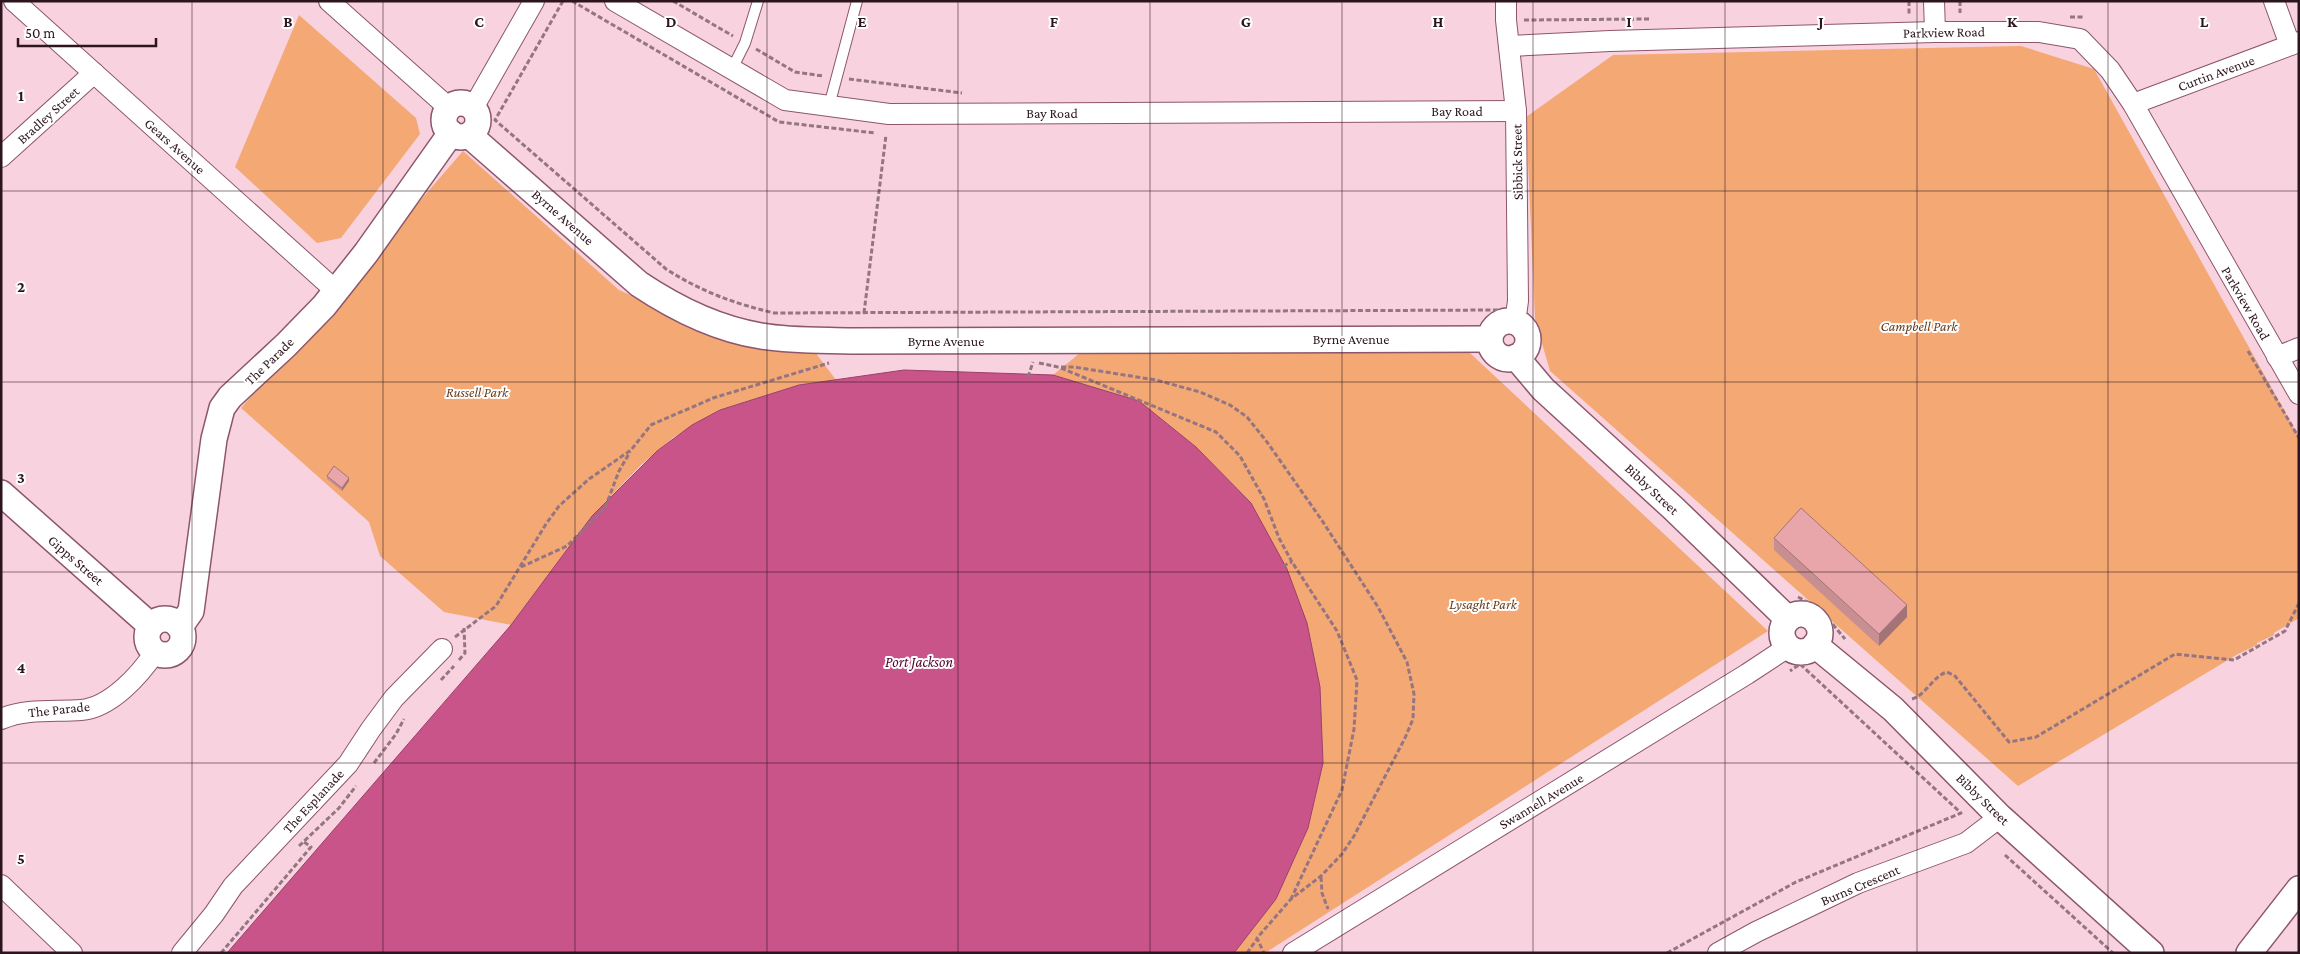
<svg xmlns="http://www.w3.org/2000/svg" width="2300" height="954" font-family="'Crimson Pro',serif">
<style>
.green{fill:#f4a874}
.water{fill:#c85489;stroke:#994169}
.lines{fill:none;stroke-linecap:round;stroke-linejoin:round}
.service-casing{stroke:#8d566c;stroke-width:12}
.minor-casing{stroke:#8d566c;stroke-width:22}
.tertiary-casing{stroke:#8d566c;stroke-width:28}
.path{stroke:#947581;stroke-width:3;stroke-dasharray:5 2.5;stroke-linecap:butt}
.service{stroke:#fff;stroke-width:10}
.minor{stroke:#fff;stroke-width:20}
.tertiary{stroke:#fff;stroke-width:25}
.wall{fill:#c88f92}
.shaded-wall{fill:#a27477}
.building{fill:#e8a6aa;stroke:#a27477}
.grid{fill:none;stroke:#2c151f;stroke-width:1;stroke-opacity:0.55}
.labels{text-anchor:middle;stroke-width:4;stroke-linejoin:round;paint-order:stroke}
.street-label{font-size:14px;fill:#2c151f;stroke:#fff}
.park-label{font-size:14px;font-style:italic;fill:#673c1d;stroke:#fff}
.water-label{font-size:15px;font-style:italic;fill:#50032d;stroke:#fff}
.grid-label{font-size:16px;text-anchor:middle;font-weight:bold;fill:#2c151f;stroke:#fff;stroke-width:4;stroke-linejoin:round;paint-order:stroke}
</style>
<rect width="100%" height="100%" fill="#f9d2e0"/>
<g class="green">
<polygon points="299,15 416,118 420,134 341,238 317,243 235,167"/>
<polygon points="2021,46 2094,69 2299,437 2299,618 2274,633 2274,635 2257,643 2257,645 2238,654 2018,786 1550,371 1535,319 1526,117 1613,55"/>
<polygon points="463,151 619,290 724,336 815,352 836,380 799,385 720,410 674,437 641,465 592,516 511,625 444,612 380,556 369,522 241,408"/>
<polygon points="1080,353 1470,353 1768,631 1265,953 1234,953 1276,899 1308,828 1323,764 1320,687 1251,503 1196,447 1139,401 1053,375"/>
</g>
<polygon class="water" points="904,370 1053,375 1139,401 1196,447 1251,503 1287,569 1307,623 1320,687 1323,763 1308,828 1276,899 1234,953 227,953 511,625 592,516 657,451 692,425 720,410 799,385"/>
<g class="lines">
<g class="service-casing">
<g id="service">
<polyline points="732,69 745,43 758,1"/>
<polyline points="829,106 857,1"/>
</g>
</g>
<g class="minor-casing">
<g id="minor">
<polyline points="14,1 336,291"/>
<polyline points="329,1 449,108"/>
<polyline points="615,1 785,100 889,114 1516,111"/>
<polyline points="1506,1 1506,20 1516,111 1518,301 1515,323"/>
<polyline points="1934,1 1935,32"/>
<polyline points="2274,1 2290,45"/>
<polyline points="1509,46 1610,41 1935,32 2039,32 2080,39 2110,70 2133,104 2299,394"/>
<polyline points="2133,104 2299,42"/>
<polyline points="473,108 534,1"/>
<polyline points="1,157 94,73"/>
<polyline points="2277,357 2299,348"/>
<path d="M1,719C27,708 55,712 81,710C110,708 140,675 155,652"/>
<polyline points="1,885 72,953"/>
<polyline points="182,953 214,914 233,886 348,764 371,729 394,698 442,649"/>
<polyline points="1293,953 1747,674 1788,647"/>
<polyline points="1718,953 1756,932 1858,883 1966,843 2000,817"/>
</g>
</g>
<g class="tertiary-casing">
<g id="tertiary">
<circle cx="461" cy="120" r="17"/>
<path d="M469,135L639,284C675,308 717,329 761,336C791,341 822,340 852,341L1490,339"/>
<circle cx="1509" cy="340" r="19"/>
<polyline points="1516,357 1543,389 1673,508 1788,619"/>
<polyline points="1,493 151,626"/>
<circle cx="1801" cy="633" r="19"/>
<circle cx="165" cy="637" r="18"/>
<polyline points="178,625 184,621 191,611 214,439 222,408 230,397 286,345 324,306 366,253 451,133"/>
<polyline points="1815,645 1893,709 2000,817 2151,953"/>
<polyline points="2249,953 2299,889"/>
</g>
</g>
<g class="path">
<path d="M563,1L495,120L666,269C702,292 733,303 774,313L1499,310"/>
<polyline points="572,1 779,122 875,133"/>
<polyline points="673,1 733,36"/>
<polyline points="1909,1 1909,15"/>
<polyline points="1960,1 1960,13"/>
<polyline points="2070,17 2084,17"/>
<polyline points="1524,20 1650,19"/>
<polyline points="756,49 795,72 823,76"/>
<polyline points="849,79 962,93"/>
<polyline points="864,313 886,135"/>
<polyline points="2248,351 2299,438"/>
<polyline points="1039,363 1058,367 1074,367 1156,380 1200,392 1230,405 1247,417 1267,442 1321,519 1378,607 1407,662 1414,694 1413,719 1405,738 1354,836 1342,854 1321,876 1291,899 1257,938 1264,953"/>
<polyline points="1061,368 1216,432 1240,456 1264,499 1279,538 1292,562 1337,631 1357,680 1354,729 1342,790 1291,899"/>
<polyline points="1028,377 1033,362"/>
<polyline points="1283,566 1292,562"/>
<polyline points="521,567 567,546 605,508 619,471 630,452"/>
<polyline points="1798,597 1820,609 1845,639"/>
<polyline points="455,637 496,606 546,524 559,506 589,479 631,450 651,425 713,398 829,363"/>
<polyline points="459,660 465,653 464,628"/>
<polyline points="441,680 454,666"/>
<path d="M1912,699C1926,695 1933,676 1947,672L1955,676L2009,742L2036,737L2175,654L2234,660L2285,631L2299,603"/>
<polyline points="374,763 396,734 404,719"/>
<polyline points="299,846 339,808 356,786"/>
<polyline points="2005,855 2113,953"/>
<polyline points="1321,877 1322,893 1328,909"/>
<polyline points="221,953 311,847 304,842"/>
<polyline points="1247,953 1257,939"/>
<polyline points="1667,953 1796,882 1961,813 1800,664 1790,671"/>
</g>
<use href="#service" class="service"/>
<use href="#minor" class="minor"/>
<use href="#tertiary" class="tertiary"/>
</g>
<g class="wall">
<polygon points="327,476 349,481 342,491 327,479"/>
<polygon points="1774,538 1907,617 1879,646 1774,550"/>
</g>
<g class="shaded-wall">
<polygon points="349,478 349,481 342,491 342,488"/>
<polygon points="1907,605 1907,617 1879,646 1879,634"/>
</g>
<g class="building">
<polygon points="334,466 349,478 342,488 327,476"/>
<polygon points="1801,508 1907,605 1879,634 1774,538"/>
</g>
<path class="grid" d="M192,1V953M383,1V953M575,1V953M767,1V953M958,1V953M1150,1V953M1342,1V953M1533,1V953M1725,1V953M1917,1V953M2108,1V953M1,191H2299M1,382H2299M1,572H2299M1,763H2299"/>
<g class="labels">
<g class="street-label">
<text transform="translate(1944 32) rotate(-1)" y="5">Parkview Road</text>
<text transform="translate(2216 73) rotate(-20)" y="5">Curtin Avenue</text>
<text x="1457" y="116">Bay Road</text>
<text x="1052" y="118">Bay Road</text>
<text transform="translate(48 115) rotate(-42)" y="5">Bradley Street</text>
<text transform="translate(175 146) rotate(42)" y="5">Gears Avenue</text>
<text transform="translate(1517 162) rotate(-91)" y="5">Sibbick Street</text>
<text transform="translate(563 217) rotate(41)" y="5">Byrne Avenue</text>
<text transform="translate(2246 303) rotate(60)" y="5">Parkview Road</text>
<text x="1351" y="344">Byrne Avenue</text>
<text x="946" y="346">Byrne Avenue</text>
<text transform="translate(269 361) rotate(-44)" y="5">The Parade</text>
<text transform="translate(1652 489) rotate(43)" y="5">Bibby Street</text>
<text transform="translate(76 560) rotate(41)" y="5">Gipps Street</text>
<text transform="translate(59 709) rotate(-6)" y="5">The Parade</text>
<text transform="translate(1983 799) rotate(44)" y="5">Bibby Street</text>
<text transform="translate(313 801) rotate(-47)" y="5">The Esplanade</text>
<text transform="translate(1541 801) rotate(-31)" y="5">Swannell Avenue</text>
<text transform="translate(1860 885) rotate(-23)" y="5">Burns Crescent</text>
</g>
<g class="park-label">
<text x="1919" y="331">Campbell Park</text>
<text x="477" y="397">Russell Park</text>
<text x="1483" y="609">Lysaght Park</text>
</g>
<g class="water-label">
<text x="919" y="667">Port Jackson</text>
</g>
</g>
<g class="grid-label">
<text x="288" y="27">B</text>
<text x="479" y="27">C</text>
<text x="671" y="27">D</text>
<text x="862" y="27">E</text>
<text x="1054" y="27">F</text>
<text x="1246" y="27">G</text>
<text x="1438" y="27">H</text>
<text x="1629" y="27">I</text>
<text x="1821" y="27">J</text>
<text x="2012" y="27">K</text>
<text x="2204" y="27">L</text>
<text x="21" y="101">1</text>
<text x="21" y="292">2</text>
<text x="21" y="483">3</text>
<text x="21" y="673">4</text>
<text x="21" y="864">5</text>
</g>
<rect width="2300" height="954" fill="none" stroke="#2c151f" stroke-width="5"/>
<path d="M18 38v8h138v-8" fill="none" stroke="#2c151f" stroke-width="2.5"/>
<text x="25" y="38" font-size="15" fill="#2c151f" stroke="#ffffff" stroke-width="4" paint-order="stroke">50 m</text>
</svg>
